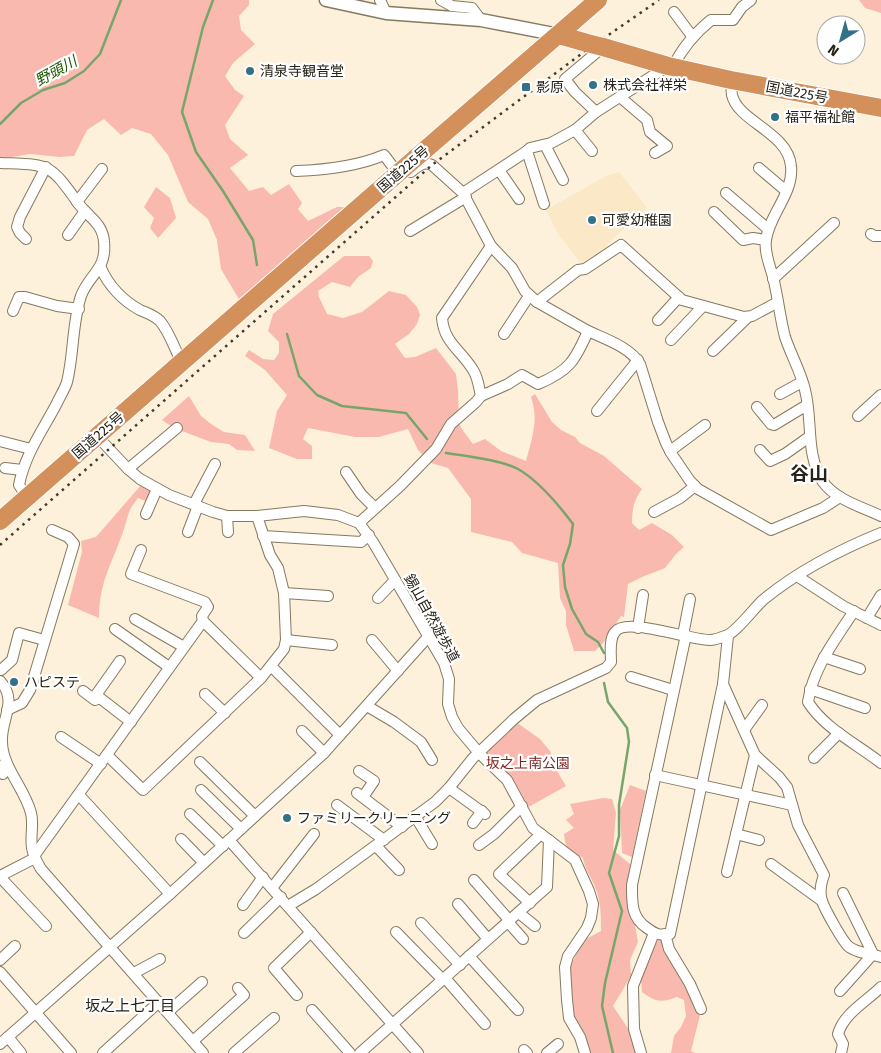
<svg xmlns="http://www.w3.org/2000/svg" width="881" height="1053" font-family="'Fira Sans','Noto Sans JP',sans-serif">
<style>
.built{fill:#fae8c6}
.green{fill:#f9b9af}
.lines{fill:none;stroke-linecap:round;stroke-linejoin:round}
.stream{stroke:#78a56c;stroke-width:2.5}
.minor-casing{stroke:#857960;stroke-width:12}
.tertiary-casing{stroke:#857960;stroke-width:15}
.trunk-casing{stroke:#fff;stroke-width:20}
.minor{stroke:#fff;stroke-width:10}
.tertiary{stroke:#fff;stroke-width:12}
.trunk{stroke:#d3905b;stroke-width:18}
.rail{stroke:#403a2f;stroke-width:2.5;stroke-dasharray:2.5 5;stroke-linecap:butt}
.trunk-bridge-casing{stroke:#fff;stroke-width:20;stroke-linecap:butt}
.trunk-bridge{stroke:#d3905b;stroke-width:18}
.poi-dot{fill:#327186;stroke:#fff;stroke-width:2}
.labels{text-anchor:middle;stroke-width:4.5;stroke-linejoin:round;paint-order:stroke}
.poi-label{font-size:14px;fill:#282319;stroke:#fff;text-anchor:start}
.street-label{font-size:14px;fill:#282319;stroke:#fff}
.park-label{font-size:14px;fill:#81261f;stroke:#fff}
.water-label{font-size:15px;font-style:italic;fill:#1c5803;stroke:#fff}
.neighbourhood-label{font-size:15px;fill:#282319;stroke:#fff}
.district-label{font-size:19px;font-weight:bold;fill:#282319;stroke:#fff}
</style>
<rect width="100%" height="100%" fill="#fdf1dc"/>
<polygon class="built" points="619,172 647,208 607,244 609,249 584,267 559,235 546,210 606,176"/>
<g class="green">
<polygon points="0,0 249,0 249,5 239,16 241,30 255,44 233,63 225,76 235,90 244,96 225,125 230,139 248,155 230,168 249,191 263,187 271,195 289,184 302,203 298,209 308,221 337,207 354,207 240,301 221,269 217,240 208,219 188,202 168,155 151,134 132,128 121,135 104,119 87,130 74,156 60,157 30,154 0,159"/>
<polygon points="859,0 881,0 881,13 865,8"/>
<polygon points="156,187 170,198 176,218 158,238 150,228 154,218 144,207"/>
<path d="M344,256H369L373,261L371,268L358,277L350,287L332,282L318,291L319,297L327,314L343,318L362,312L389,291L406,295L417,307L420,315L417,324L409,334L395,344L405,358L415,357L436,348L456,374L458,391L459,422L461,428L473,444L485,439L501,451L526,461C532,438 539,420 531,397L535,394L552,422L561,430L575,437L580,443L604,456L642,489C634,500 632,509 632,523L639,530L652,523L672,535L684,547L676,554L665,568L642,577L628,584L624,617L621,616L604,642L595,651H574L566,625V611L560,598L558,563L522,553L512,542L471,532V499L448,468L431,463L418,450L408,429L379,437H355L308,428L303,439L312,446V459H297L269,448L277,411L287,395L265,370L245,356L249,350L263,359L274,360L279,353V342L268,331L273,314Z"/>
<polygon points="189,396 201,416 211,424 224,432 245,435 255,451 237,450 229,444 211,442 174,428 162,420"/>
<path d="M142,484L154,492L148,502L138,498C127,512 129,514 124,529C113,562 99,581 99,618L68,605L82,552L81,541L96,537Z"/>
<polygon points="516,722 540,739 550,751 557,771 566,786 525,809 483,755"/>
<polygon points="630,785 646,791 632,857 622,853 620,810"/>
<path d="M603,798L612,799L616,813L613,850L630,864L629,908L635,925L638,942L630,960L631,976L613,1006L631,1033L636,1053H587L568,1003L570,967L580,947L586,939L601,931C601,915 601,902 595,887C591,877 585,869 583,858C568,850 566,851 564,834L574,828L566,820L574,814L570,804Z"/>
<path d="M659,939L671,948L701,1011L691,1051L695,1053H671L674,1036L681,1027L686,1016L684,1000L677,997C661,1003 655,1002 642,992C641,982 640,969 646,960C650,952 655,947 659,939Z"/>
</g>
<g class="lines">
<g class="stream">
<polyline points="213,0 203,27 182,112 196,152 223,191 253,240 257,265"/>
<polyline points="0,124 21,103 43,90 65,83 84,71 100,54 121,0"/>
<polyline points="287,334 299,376 317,395 342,406 406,413 427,439"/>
<path d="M446,453C464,456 502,460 518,469C539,481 558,504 573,524L570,544L563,565L565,587L572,609L586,634L598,642L604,653"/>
<polyline points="604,683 608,702 627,728 629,742 619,805 619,836 609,873 622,911 605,983 602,1006 613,1053"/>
</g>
<g class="minor-casing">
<g id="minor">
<polyline points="380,0 386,13"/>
<polyline points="441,0 452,6 472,8 481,20"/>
<polyline points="674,12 692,36"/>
<path d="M673,67C682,48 695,33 711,20H733L742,7L751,0"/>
<path d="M731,80C732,85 731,90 732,95C738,122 788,132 791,166C794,193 769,215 766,240C764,252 770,266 773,277C778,297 780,318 785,337C791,355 801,372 805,390C813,420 805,454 823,482C836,500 862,507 881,516"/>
<polyline points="620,97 647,120 650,132 667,146 655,153"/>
<polyline points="596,112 575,92 565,79 603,47"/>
<polyline points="575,130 592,151"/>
<polyline points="545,145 563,180"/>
<polyline points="527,151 463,193 491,246 512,268 525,291 537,302 588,331"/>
<path d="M0,163C49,165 49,162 78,203C88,217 103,223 104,242C107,270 89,274 81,296C72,323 74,354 67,382C65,389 60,396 57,403C43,430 25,454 19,485L27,497"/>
<polyline points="759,168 786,191"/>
<polyline points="499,170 519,199"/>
<path d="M296,171C325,170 358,166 384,155L400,176"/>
<path d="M411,172C418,166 423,161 432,165L463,193"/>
<polyline points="726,193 768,229"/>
<polyline points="77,202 102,169"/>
<polyline points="544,204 527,151 530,148 551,143 575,130 596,112 668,66"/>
<polyline points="714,212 743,240 753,238 766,240"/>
<polyline points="410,231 466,197"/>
<polyline points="871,234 874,236 881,236"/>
<polyline points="68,235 85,211"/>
<polyline points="26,239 20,233 17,227 20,217 46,167"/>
<path d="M101,268C108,285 123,301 140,310C147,313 154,315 160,321C170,333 175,350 182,363"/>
<polyline points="773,279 834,223"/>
<polyline points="537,302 578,270 585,269 621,245 682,300 744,317 752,316 778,302"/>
<polyline points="13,311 19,297 25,297 57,306 79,309"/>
<polyline points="658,320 679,297"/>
<polyline points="504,334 529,296"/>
<polyline points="671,340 703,306"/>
<polyline points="713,351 748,317"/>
<polyline points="780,394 802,382"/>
<path d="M481,396C479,388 478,377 473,370C461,350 444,343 442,318L491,246"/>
<polyline points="757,407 771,424 774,425 807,405"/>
<polyline points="597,411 638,360"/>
<polyline points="858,416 881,395"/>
<polyline points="97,436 128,469 140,479 169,495 213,512 227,516 257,516 304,511 338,515 359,523 373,542 444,663 449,679 448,704 452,717 458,728 479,753 507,780 533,828 575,860 589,891 593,904 591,918 587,928 568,956 565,967 567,1000 569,1018 580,1037 585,1053"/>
<polyline points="0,441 31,449"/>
<polyline points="760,450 770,461 785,454 809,437"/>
<polyline points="670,451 705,425"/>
<polyline points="5,468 22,470"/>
<polyline points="128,469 177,428"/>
<polyline points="346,472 361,494 375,508"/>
<polyline points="194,504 215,464"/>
<polyline points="654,512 680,498 695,486"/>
<polyline points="146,514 157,489"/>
<polyline points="227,516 228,532"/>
<path d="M359,523L400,486L436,449L451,424L476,402L481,396L508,384L522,375L538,384C569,371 575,361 588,331C605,339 630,347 640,364L658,422L666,443L671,453L690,481L698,489L771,530L823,508L840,497"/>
<polyline points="188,532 198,506"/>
<polyline points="263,536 361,542 369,535"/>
<polyline points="141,550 131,574 205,602 208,607 202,616 203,621"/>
<polyline points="797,576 843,606 881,625"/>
<polyline points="284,593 328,596"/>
<polyline points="378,598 395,580"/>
<path d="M854,611C835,640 813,668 808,702C824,728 857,744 881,763"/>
<polyline points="867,618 881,595"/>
<polyline points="135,619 184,647"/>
<polyline points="638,628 643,595"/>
<polyline points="115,629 169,667"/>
<polyline points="683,635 690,599"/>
<path d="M686,635L632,885C632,903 631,917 647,928C657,935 658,935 670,934L723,684L728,636"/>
<polyline points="286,640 332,645"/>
<polyline points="372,640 398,671"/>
<polyline points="824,657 860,669"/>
<polyline points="120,661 96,695 131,722"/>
<polyline points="271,666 340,735"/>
<polyline points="1,670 12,660 19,633 44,640"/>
<polyline points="631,677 673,690"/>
<path d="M0,681C19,701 0,720 2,743C3,768 25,789 31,813C34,824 30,836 32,848C33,855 37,862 41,869L203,1053"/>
<path d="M723,684L755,755L779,777L787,787L798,825L824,875C821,883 819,892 822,901C825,910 842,940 848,946C856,953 871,954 881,957"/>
<polyline points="810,689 865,708"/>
<polyline points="83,691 95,700 99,698"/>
<polyline points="205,694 225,713"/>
<polyline points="367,706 394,722 421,742 432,760"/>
<polyline points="7,710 22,703 30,690 74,544 68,537 52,530"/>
<polyline points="744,730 762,705"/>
<polyline points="302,731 324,753"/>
<polyline points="61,737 101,764"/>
<polyline points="107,755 143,790 261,678"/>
<polyline points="814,758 839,733"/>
<polyline points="200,762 255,816"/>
<polyline points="0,766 3,774"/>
<polyline points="359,771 374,781 363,797"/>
<polyline points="655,775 792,805"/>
<polyline points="449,788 485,814"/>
<polyline points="201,790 241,829"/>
<polyline points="357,793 402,827"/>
<polyline points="79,795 170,894"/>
<polyline points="337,805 384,840"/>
<polyline points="190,814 223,846"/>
<polyline points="415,816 432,844"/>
<polyline points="473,823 482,811"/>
<polyline points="736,834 759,840"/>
<polyline points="181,839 204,863"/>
<polyline points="229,840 418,1053"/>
<polyline points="479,845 494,834 522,806"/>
<polyline points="376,846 399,870"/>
<polyline points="34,856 203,621 261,678 284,649 286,640 284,593 278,568 270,555 257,516"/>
<polyline points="771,864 822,901"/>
<polyline points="727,872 755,755"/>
<polyline points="0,876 35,858"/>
<polyline points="0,877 46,926"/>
<polyline points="474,880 510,921"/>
<polyline points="272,888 314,834"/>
<polyline points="530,903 499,874 541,834"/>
<polyline points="458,904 488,939"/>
<polyline points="243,905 263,877"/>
<path d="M288,906L316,889L435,802L449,788L473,758L514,719L537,700L606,668L611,662C611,653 609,639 615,632C626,616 692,641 710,640C715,640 720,638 725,636C735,634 754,608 763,600C798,571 839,550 881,533"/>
<polyline points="519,913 535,926"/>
<polyline points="508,922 523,939"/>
<polyline points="421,923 460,965"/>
<polyline points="396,932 443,980"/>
<polyline points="244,933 281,897"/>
<polyline points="665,934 669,949 690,984 701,1009"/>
<polyline points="469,956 518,1010"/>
<polyline points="0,960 15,946"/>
<polyline points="0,972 71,1053"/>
<polyline points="134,973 160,959"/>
<polyline points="445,978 485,1024"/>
<polyline points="840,991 873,954 843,893"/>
<polyline points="297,995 274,968 311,932"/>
<polyline points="312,1010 350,1053"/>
<polyline points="168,1012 202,982"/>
<polyline points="8,1037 21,1053"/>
<polyline points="193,1041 244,995 238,988"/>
<polyline points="0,1044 170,894 324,753 428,637"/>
<polyline points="524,1050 527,1053"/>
<polyline points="103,1053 159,1002"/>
<polyline points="234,1053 274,1018"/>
<polyline points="360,1053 547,887 549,840"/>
<polyline points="547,1053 558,1044"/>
<polyline points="641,1053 634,1029 633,986 654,933"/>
<path d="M841,1053L843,1044L838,1034C844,1013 866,1002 881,987"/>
</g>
</g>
<g class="tertiary-casing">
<polyline id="tertiary" points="326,0 386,13 481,20 559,35"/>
</g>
<g class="trunk-casing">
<g id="trunk">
<polyline points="559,35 587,43"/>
<polyline points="603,47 668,66 731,80 881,108"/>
<polyline points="0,521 381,188 598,0"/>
</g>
</g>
<use href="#minor" class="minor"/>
<use href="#tertiary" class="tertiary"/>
<use href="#trunk" class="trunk"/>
<polyline class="rail" points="0,545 432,165 584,52 659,0"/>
<g class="trunk-bridge-casing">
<polyline id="trunk-bridge" points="587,43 603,47"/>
</g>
<use href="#trunk-bridge" class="trunk-bridge"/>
</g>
<g class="poi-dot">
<circle cx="250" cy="71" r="5"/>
<circle cx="593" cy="85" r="5"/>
<rect x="521" y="82" width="10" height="10" rx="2.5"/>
<circle cx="775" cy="117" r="5"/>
<circle cx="592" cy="220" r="5"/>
<circle cx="14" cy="682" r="5"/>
<circle cx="287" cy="818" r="5"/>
</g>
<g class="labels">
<g class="poi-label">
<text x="260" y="76">清泉寺観音堂</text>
<text x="603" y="90">株式会社祥栄</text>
<text x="536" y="92">影原</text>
<text x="785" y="122">福平福祉館</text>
<text x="602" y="225">可愛幼稚園</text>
<text x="24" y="687">ハピステ</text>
<text x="297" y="823">ファミリークリーニング</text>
</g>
<g class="street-label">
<text transform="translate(797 92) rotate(11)" y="5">国道225号</text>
<text transform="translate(403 169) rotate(-41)" y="5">国道225号</text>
<text transform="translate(98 435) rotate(-41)" y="5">国道225号</text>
<text transform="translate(432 618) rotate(61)" y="5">錫山自然遊歩道</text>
</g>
<g class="park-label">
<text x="528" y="768">坂之上南公園</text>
</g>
<g class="water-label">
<text transform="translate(56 71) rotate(-29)" y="5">野頭川</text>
</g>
<g class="neighbourhood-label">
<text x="130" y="1011">坂之上七丁目</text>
</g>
<g class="district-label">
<text x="809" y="480">谷山</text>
</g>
</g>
<g transform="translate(841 40) rotate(217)"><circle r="24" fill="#ffffff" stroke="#a9a7a3"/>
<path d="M0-4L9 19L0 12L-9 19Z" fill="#327186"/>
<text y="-8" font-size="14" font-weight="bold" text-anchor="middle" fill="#282319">N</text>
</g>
</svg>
